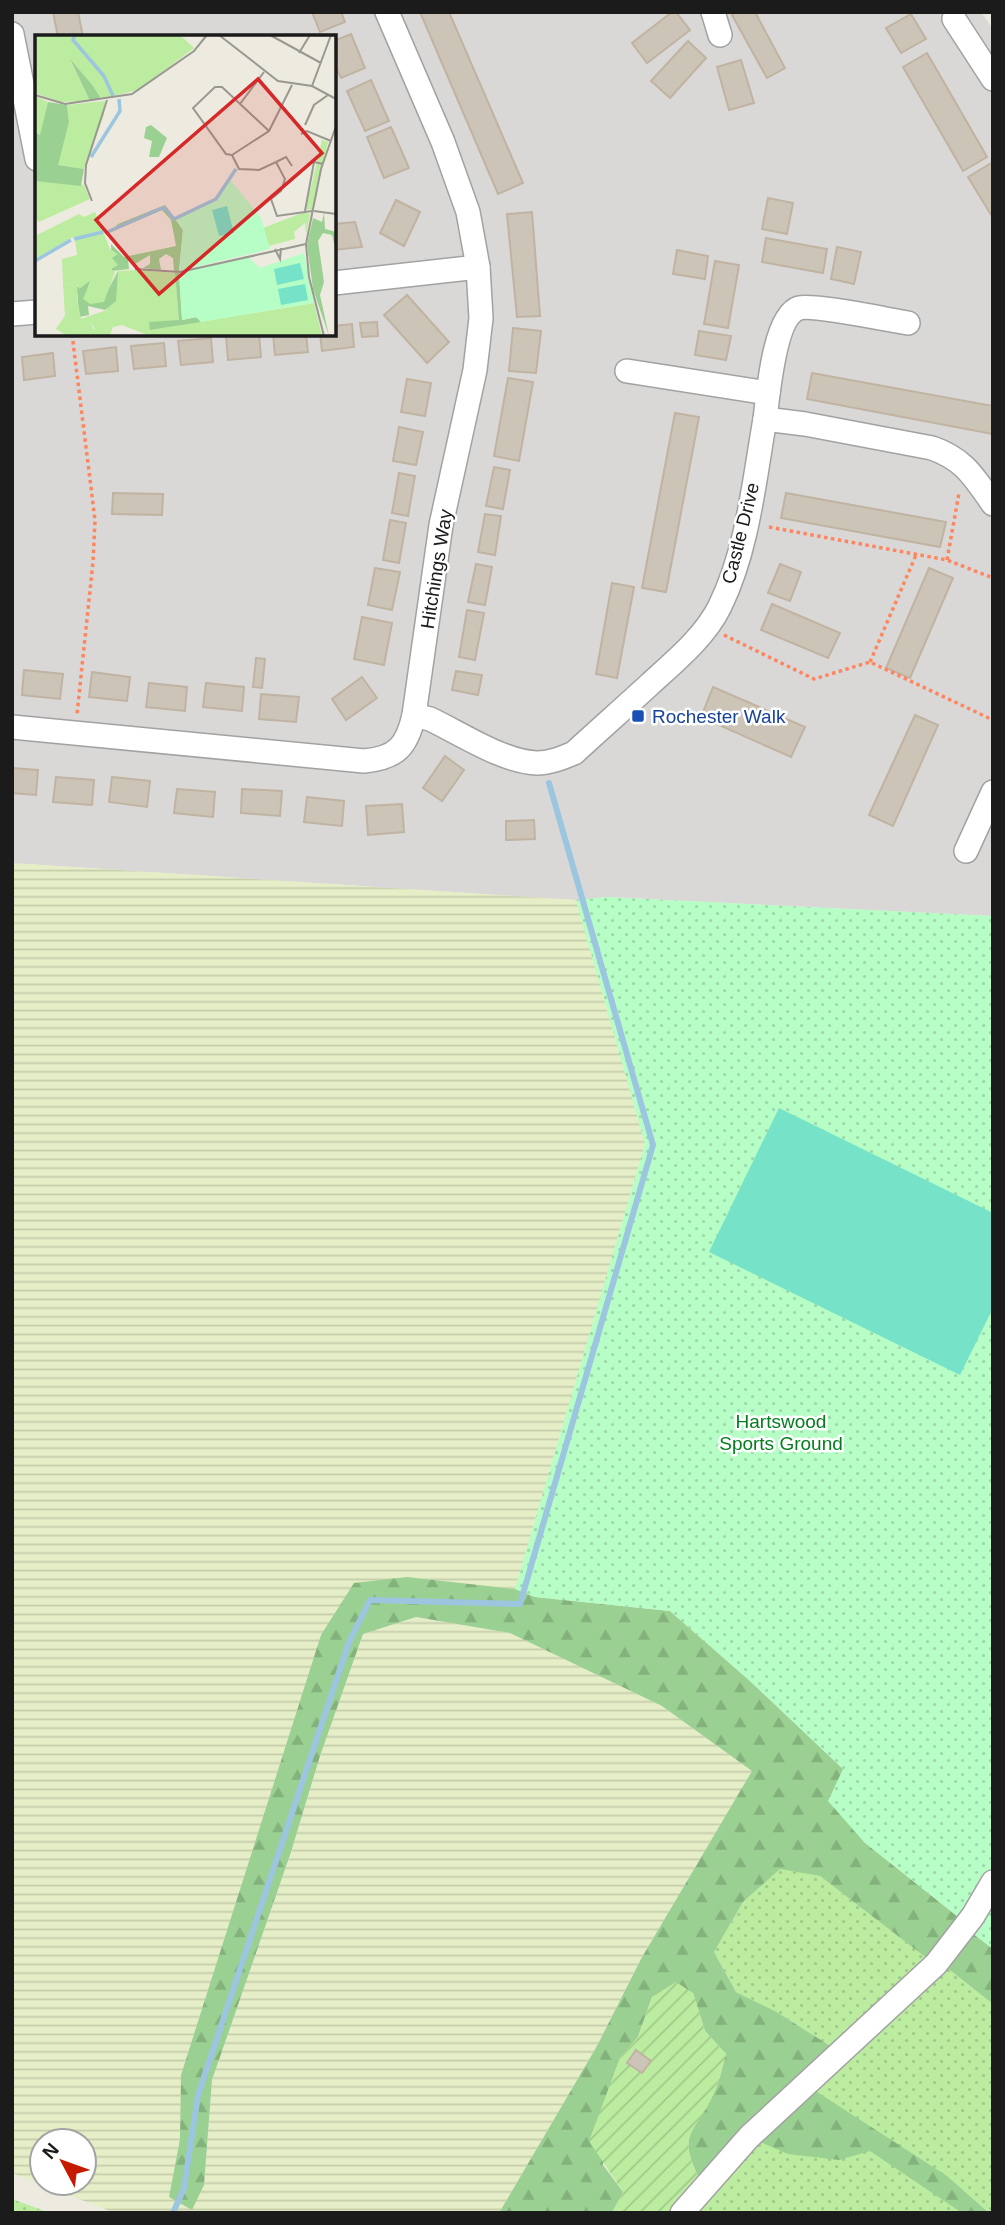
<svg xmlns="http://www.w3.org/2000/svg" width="1005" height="2225" font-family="Arial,sans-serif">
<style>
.residential{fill:#d9d8d7;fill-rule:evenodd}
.farmland{fill:url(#farmland-rules);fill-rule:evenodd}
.grass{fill:url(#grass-dots)}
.forest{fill:url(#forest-firs)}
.park{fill:url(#park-dots)}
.garden{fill:url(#garden-furrows)}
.pitch{fill:#76e3c8}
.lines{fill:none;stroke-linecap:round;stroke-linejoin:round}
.stream{stroke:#9cc6df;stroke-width:6}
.building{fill:#cdc4b8;stroke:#c0b3a1;stroke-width:2}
.minor-casing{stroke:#a2a2a2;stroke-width:26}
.path{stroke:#ff855e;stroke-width:3.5;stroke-dasharray:3.5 3.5;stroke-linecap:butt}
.minor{stroke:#fff;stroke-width:23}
.transit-dot{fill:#1a4fb4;stroke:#fff;stroke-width:2.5}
.labels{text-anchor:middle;stroke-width:5;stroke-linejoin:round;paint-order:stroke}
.street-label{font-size:19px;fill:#1b1b1b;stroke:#fff}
.transit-label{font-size:19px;fill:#164399;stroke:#fff;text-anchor:start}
.park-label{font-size:19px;fill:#047d1f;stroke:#fff}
.inset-river{fill:none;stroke:#9cc6df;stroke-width:3.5}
.inset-road{fill:none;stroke:#999891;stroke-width:2}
.view{fill:#d62828;fill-opacity:0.15;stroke:#d62828;stroke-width:3.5}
.inset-edge{fill:none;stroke:#1b1b1b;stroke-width:3.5}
</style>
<defs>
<pattern id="farmland-rules" width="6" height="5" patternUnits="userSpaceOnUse" patternTransform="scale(1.75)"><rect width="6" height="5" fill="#e6eec8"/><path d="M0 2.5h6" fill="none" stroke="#c5ccab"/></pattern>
<pattern id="grass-dots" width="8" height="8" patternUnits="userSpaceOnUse" patternTransform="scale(1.75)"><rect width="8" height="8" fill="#bbeca0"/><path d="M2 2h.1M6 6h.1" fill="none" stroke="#a0ca89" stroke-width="1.8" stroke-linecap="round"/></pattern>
<pattern id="forest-firs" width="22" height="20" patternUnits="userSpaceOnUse" patternTransform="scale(1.75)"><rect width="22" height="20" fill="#9ad091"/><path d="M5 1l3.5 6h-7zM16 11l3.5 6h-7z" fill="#84b27c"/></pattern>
<pattern id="park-dots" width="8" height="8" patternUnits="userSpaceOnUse" patternTransform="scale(1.75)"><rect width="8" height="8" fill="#b7fdc6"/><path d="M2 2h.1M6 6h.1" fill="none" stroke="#9dd8aa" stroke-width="1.8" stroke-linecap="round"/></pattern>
<pattern id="garden-furrows" width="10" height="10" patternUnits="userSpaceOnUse" patternTransform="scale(1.75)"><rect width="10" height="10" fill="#bbeca0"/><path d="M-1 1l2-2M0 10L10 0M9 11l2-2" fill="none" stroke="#a0ca89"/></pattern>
</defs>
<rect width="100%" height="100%" fill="#edebdf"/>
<path class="residential" d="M12,12H981L993,29V916L607,897L576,900L12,863ZM37,37H334V334H37Z"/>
<path class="farmland" d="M12,863L576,900L645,1144L515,1589L407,1577L322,1635L181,2075L180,2139L169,2197L204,2185L212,2080L291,1852L320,1756L363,1634L416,1617L510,1633L662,1706L752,1771L641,1959L597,2046L499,2213H115L12,2173ZM42,2141H84V2183H42Z"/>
<g class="grass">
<polygon points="780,1868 820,1876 929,1960 832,2047 775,2011 736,1992 714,1952 743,1902"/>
<polygon points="946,1967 993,2004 993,2213 692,2213 756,2140"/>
<polygon points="12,2199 50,2213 12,2213"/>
</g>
<g class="forest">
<path d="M407,1577L515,1589L535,1597L670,1611L750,1681L843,1769L864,1842L957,1916L945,1940L929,1960L820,1876L780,1869L743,1902L714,1952L736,1992L775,2011L832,2047L699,2178C677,2133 693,2135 712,2097C719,2084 722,2068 726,2054L705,2031L693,1993L652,1997L638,2037L620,2058L605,2099L603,2165L623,2192L612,2213H499L597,2046L641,1959L752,1771L662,1706L510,1633L416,1617L363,1634L320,1756L291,1852L212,2080L204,2185L192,2210L169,2197L180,2139L181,2075L321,1635L354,1583Z"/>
<polygon points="971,1932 993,1949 993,2004 946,1967"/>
<polygon points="811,2088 947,2176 989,2213 962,2213 870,2151 839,2160 788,2154 756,2140"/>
</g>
<g class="park">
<polygon points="607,897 993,916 993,1867 975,1900 966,1904 957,1916 864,1842 828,1801 843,1769 750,1681 670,1611 535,1597 515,1589 645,1144 576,900"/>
<polygon points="993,1901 993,1949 971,1932"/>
</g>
<path class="garden" d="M676,1982L693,1993L705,2031L726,2054C722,2068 719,2084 712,2097C694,2135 677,2133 699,2178L670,2213H612L623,2192L589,2141L620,2058L638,2037L652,1997Z"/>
<polygon class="pitch" points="779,1108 993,1213 993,1308 960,1375 709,1252"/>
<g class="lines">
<polyline class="stream" points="173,2213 184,2188 198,2095 349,1642 370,1600 520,1604 653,1145 549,783"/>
</g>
<g class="building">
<polygon points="53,12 78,12 83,37 58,37"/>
<polygon points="312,12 341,12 345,22 320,32"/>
<polygon points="420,12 449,12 523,183 498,194"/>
<polygon points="672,12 676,12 690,30 647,63 632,43"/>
<polygon points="737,12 755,12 785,68 767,78 732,15"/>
<polygon points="911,14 926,39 901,53 886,28"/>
<polygon points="351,34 365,68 341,78 334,63 334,41"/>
<polygon points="688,41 706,58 670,98 651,81"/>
<polygon points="927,53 987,157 963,171 903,67"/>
<polygon points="741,60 754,103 729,110 717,67"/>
<polygon points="371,80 389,121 365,131 347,91"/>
<polygon points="391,127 409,168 384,178 367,137"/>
<polygon points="993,162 993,218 968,177"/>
<polygon points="768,198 793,203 787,234 762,229"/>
<polygon points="396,200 420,212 404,246 380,233"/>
<polygon points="532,212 540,316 517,317 507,214"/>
<polygon points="355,222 362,247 334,250 334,224"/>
<polygon points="766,238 827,249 823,273 762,262"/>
<polygon points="837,247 861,252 854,284 831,279"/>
<polygon points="677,250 708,256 705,279 673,274"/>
<polygon points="715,261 739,265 728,328 704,324"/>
<polygon points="407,295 449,342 427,363 384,315"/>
<polygon points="377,322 378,336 362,337 360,323"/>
<polygon points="352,324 354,347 322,351 320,334 334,334 334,326"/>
<polygon points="513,328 541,331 536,373 509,371"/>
<polygon points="699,331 731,336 726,360 695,355"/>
<polygon points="259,334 261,357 228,360 226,336"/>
<polygon points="273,334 306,334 308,352 275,355"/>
<polygon points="211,338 213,362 181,365 178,341"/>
<polygon points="164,343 166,366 134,369 131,346"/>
<polygon points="116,347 118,371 86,374 83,351"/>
<polygon points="53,353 55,376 24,380 22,357"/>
<polygon points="812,373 993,406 993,434 807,399"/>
<polygon points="508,378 533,382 519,461 494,456"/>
<polygon points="407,379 431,383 425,416 401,412"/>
<polygon points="675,413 699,417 666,592 642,588"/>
<polygon points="399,427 423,432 416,465 393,461"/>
<polygon points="494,467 510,470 503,509 486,506"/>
<polygon points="399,473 415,476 408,516 392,513"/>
<polygon points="113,493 163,494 162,515 112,514"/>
<polygon points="786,493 946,522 940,547 781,518"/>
<polygon points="485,514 501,516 495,555 478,552"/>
<polygon points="390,520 406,523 399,563 383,560"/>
<polygon points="476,564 492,567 485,605 468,602"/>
<polygon points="780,564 801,572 790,601 768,593"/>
<polygon points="375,568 400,572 392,610 368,605"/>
<polygon points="929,568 953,578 910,678 886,668"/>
<polygon points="612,583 634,587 617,678 596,674"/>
<polygon points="772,604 840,633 828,658 761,630"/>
<polygon points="467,610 484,613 475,660 459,657"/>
<polygon points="362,617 392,623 384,665 354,659"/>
<polygon points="256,658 265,659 262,688 253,687"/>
<polygon points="24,670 63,674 60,699 22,695"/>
<polygon points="456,671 482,675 478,695 452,690"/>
<polygon points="92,672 130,677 127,701 89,697"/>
<polygon points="362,677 377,698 346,720 332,699"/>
<polygon points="149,683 187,687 185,711 146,707"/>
<polygon points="206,683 244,687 242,711 203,707"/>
<polygon points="713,687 805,727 791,757 701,717"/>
<polygon points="261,694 299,697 296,722 259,719"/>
<polygon points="915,715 938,725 893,826 869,815"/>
<polygon points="445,756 464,770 442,801 423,788"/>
<polygon points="12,768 38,770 36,795 12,793"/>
<polygon points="56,777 94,780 92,805 53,802"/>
<polygon points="112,777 150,781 147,807 109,802"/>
<polygon points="177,789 215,792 213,817 174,813"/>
<polygon points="242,789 282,791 280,816 241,813"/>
<polygon points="307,797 344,801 342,826 304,822"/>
<polygon points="402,804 404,832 368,835 366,806"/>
<polygon points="534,820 535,839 506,840 506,821"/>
<polygon points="636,2050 651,2061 642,2073 627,2063"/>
</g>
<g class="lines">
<g class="minor-casing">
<g id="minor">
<polyline points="713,12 720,35"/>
<polyline points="954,19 993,79"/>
<polyline points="12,34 37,159"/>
<polyline points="334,283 478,267"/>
<polyline points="12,314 37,312"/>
<polyline points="627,371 768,393"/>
<path d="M765,419C768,396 774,316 799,308C813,304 889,320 908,323"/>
<path d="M414,715L430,719C460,733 503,762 537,763C550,763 562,758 574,753C599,730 624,708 649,685C674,662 705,637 720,606C748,549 754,481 765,419L805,424L932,448C964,459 974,477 993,504"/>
<path d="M12,727L364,761C397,758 407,746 414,715L441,525L475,370L481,318L478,267L468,212L443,142L387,12"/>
<polyline points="966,851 993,792"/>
<polyline points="682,2213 749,2137 936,1964 973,1916 993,1882"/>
</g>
</g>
<g class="path">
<polyline points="72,334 95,520 93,562 77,714"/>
<polyline points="769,527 947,560 993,578"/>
<polyline points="947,560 959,493"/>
<polyline points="724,635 814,679 870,662 993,720"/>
<polyline points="870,662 916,555"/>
</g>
<use href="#minor" class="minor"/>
</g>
<rect class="transit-dot" x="631" y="709" width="14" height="14" rx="3.5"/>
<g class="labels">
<g class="street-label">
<text transform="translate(740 533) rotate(-76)" y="7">Castle Drive</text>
<text transform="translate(436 569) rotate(-81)" y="7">Hitchings Way</text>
</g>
<g class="transit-label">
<text x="652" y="723">Rochester Walk</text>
</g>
<g class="park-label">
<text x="781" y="1428">Hartswood<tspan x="781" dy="22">Sports Ground</tspan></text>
</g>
</g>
<g transform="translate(35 35)">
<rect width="301" height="301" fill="#edebdf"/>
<path d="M0,0H145L159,13L103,55L66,64L35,25L55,66L26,67L0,58ZM0,61L13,67L5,101L0,98ZM70,66L69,80L49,134L22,130L34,87L32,70ZM287,105L293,107L277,175L271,174ZM0,146L49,150L55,164L4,187L0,183ZM60,177L68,196L36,203L0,224V201L44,179L49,182ZM270,177L275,179L271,199L270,188L259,197L260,204L234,211L228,193ZM103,235L140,238L144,285L116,295L279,268L287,301H115L87,290L78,292L71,277L83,236ZM42,248V263L30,281L28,249ZM56,288L58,294H70L76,301H32Z" fill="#bbeca0"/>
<path d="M35,24L58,51L66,64L55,66ZM13,67L32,70L34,87L23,130L49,134L46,151L0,146V98L5,100ZM116,90L132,103L124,122H114L117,106L109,103L111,92ZM130,170L148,195L144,236H139L138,223L131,219L124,224L126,235L108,233L115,229V220L100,229L93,225L94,234L77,236L76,209L89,222L141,211L136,185L127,175L74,198L83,189ZM289,178L290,194L301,197V216L297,200L288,198L283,206L289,247L285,260L294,301L278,254L272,210L278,183L287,187ZM83,236L81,266L70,275L53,271L54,280L44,282L42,252L56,244L52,255L60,266L69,263ZM140,238H144L147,285L162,282L166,287L115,295L114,287L144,285Z" fill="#9ad091"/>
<path d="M194,143L226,183L235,214L144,236L148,195L140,183L180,164ZM269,218L279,268L166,287L161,282L147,285L144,238L212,221L225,233Z" fill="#b7fdc6"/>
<path d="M68,196L75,214L83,219L77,223L83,230L76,234L80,237L69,267L55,269L48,264L56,245L44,254L42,248L28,249L27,224L42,220L40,205L44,202ZM42,263L46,284L72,275L78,292L75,300L70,294L63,299L56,288L32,301L21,294Z" fill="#bbeca0"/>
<path d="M192,171L199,198L184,201L177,175ZM265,228L269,244L242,250L239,234ZM270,249L273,265L246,270L243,254Z" fill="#76e3c8"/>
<path class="inset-river" d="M40,0L38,5L69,41L78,61M56,122L85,76L84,64M70,198L125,174L130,173L139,184L181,164L201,134M39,204L68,197M0,226L36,205"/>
<path class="inset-road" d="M184,0L243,46L277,51L301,64M235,0L286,28M264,18L275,0M277,51L296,0M0,60L30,69L97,59L159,16L172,0M205,69L229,37M270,90L279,70L293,60M266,99L272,96L296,106M197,120L191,119L158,73L180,52H187L234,96M197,120L204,134L224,135L241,127L250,144L246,156L236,164L242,181L277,176M197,120L234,96L257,50M241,127L251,122L257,131M57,166L50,148L51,130L72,65M270,176L279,127L288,129M279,176L301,179M240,214L245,224L246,213M100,234L145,237L271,209M289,301L274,242L271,209L286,134L301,91"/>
<path class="view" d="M223,44L287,118L124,259L61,185Z"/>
<rect width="301" height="301" class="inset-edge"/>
</g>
<rect width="1005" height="2225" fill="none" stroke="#1b1b1b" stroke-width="28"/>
<g transform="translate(63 2162) rotate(311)"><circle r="33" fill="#ffffff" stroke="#a4a4a4" stroke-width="2"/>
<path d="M0-5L12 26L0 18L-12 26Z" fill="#c51b00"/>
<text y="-10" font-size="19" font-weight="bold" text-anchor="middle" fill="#1b1b1b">N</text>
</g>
</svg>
